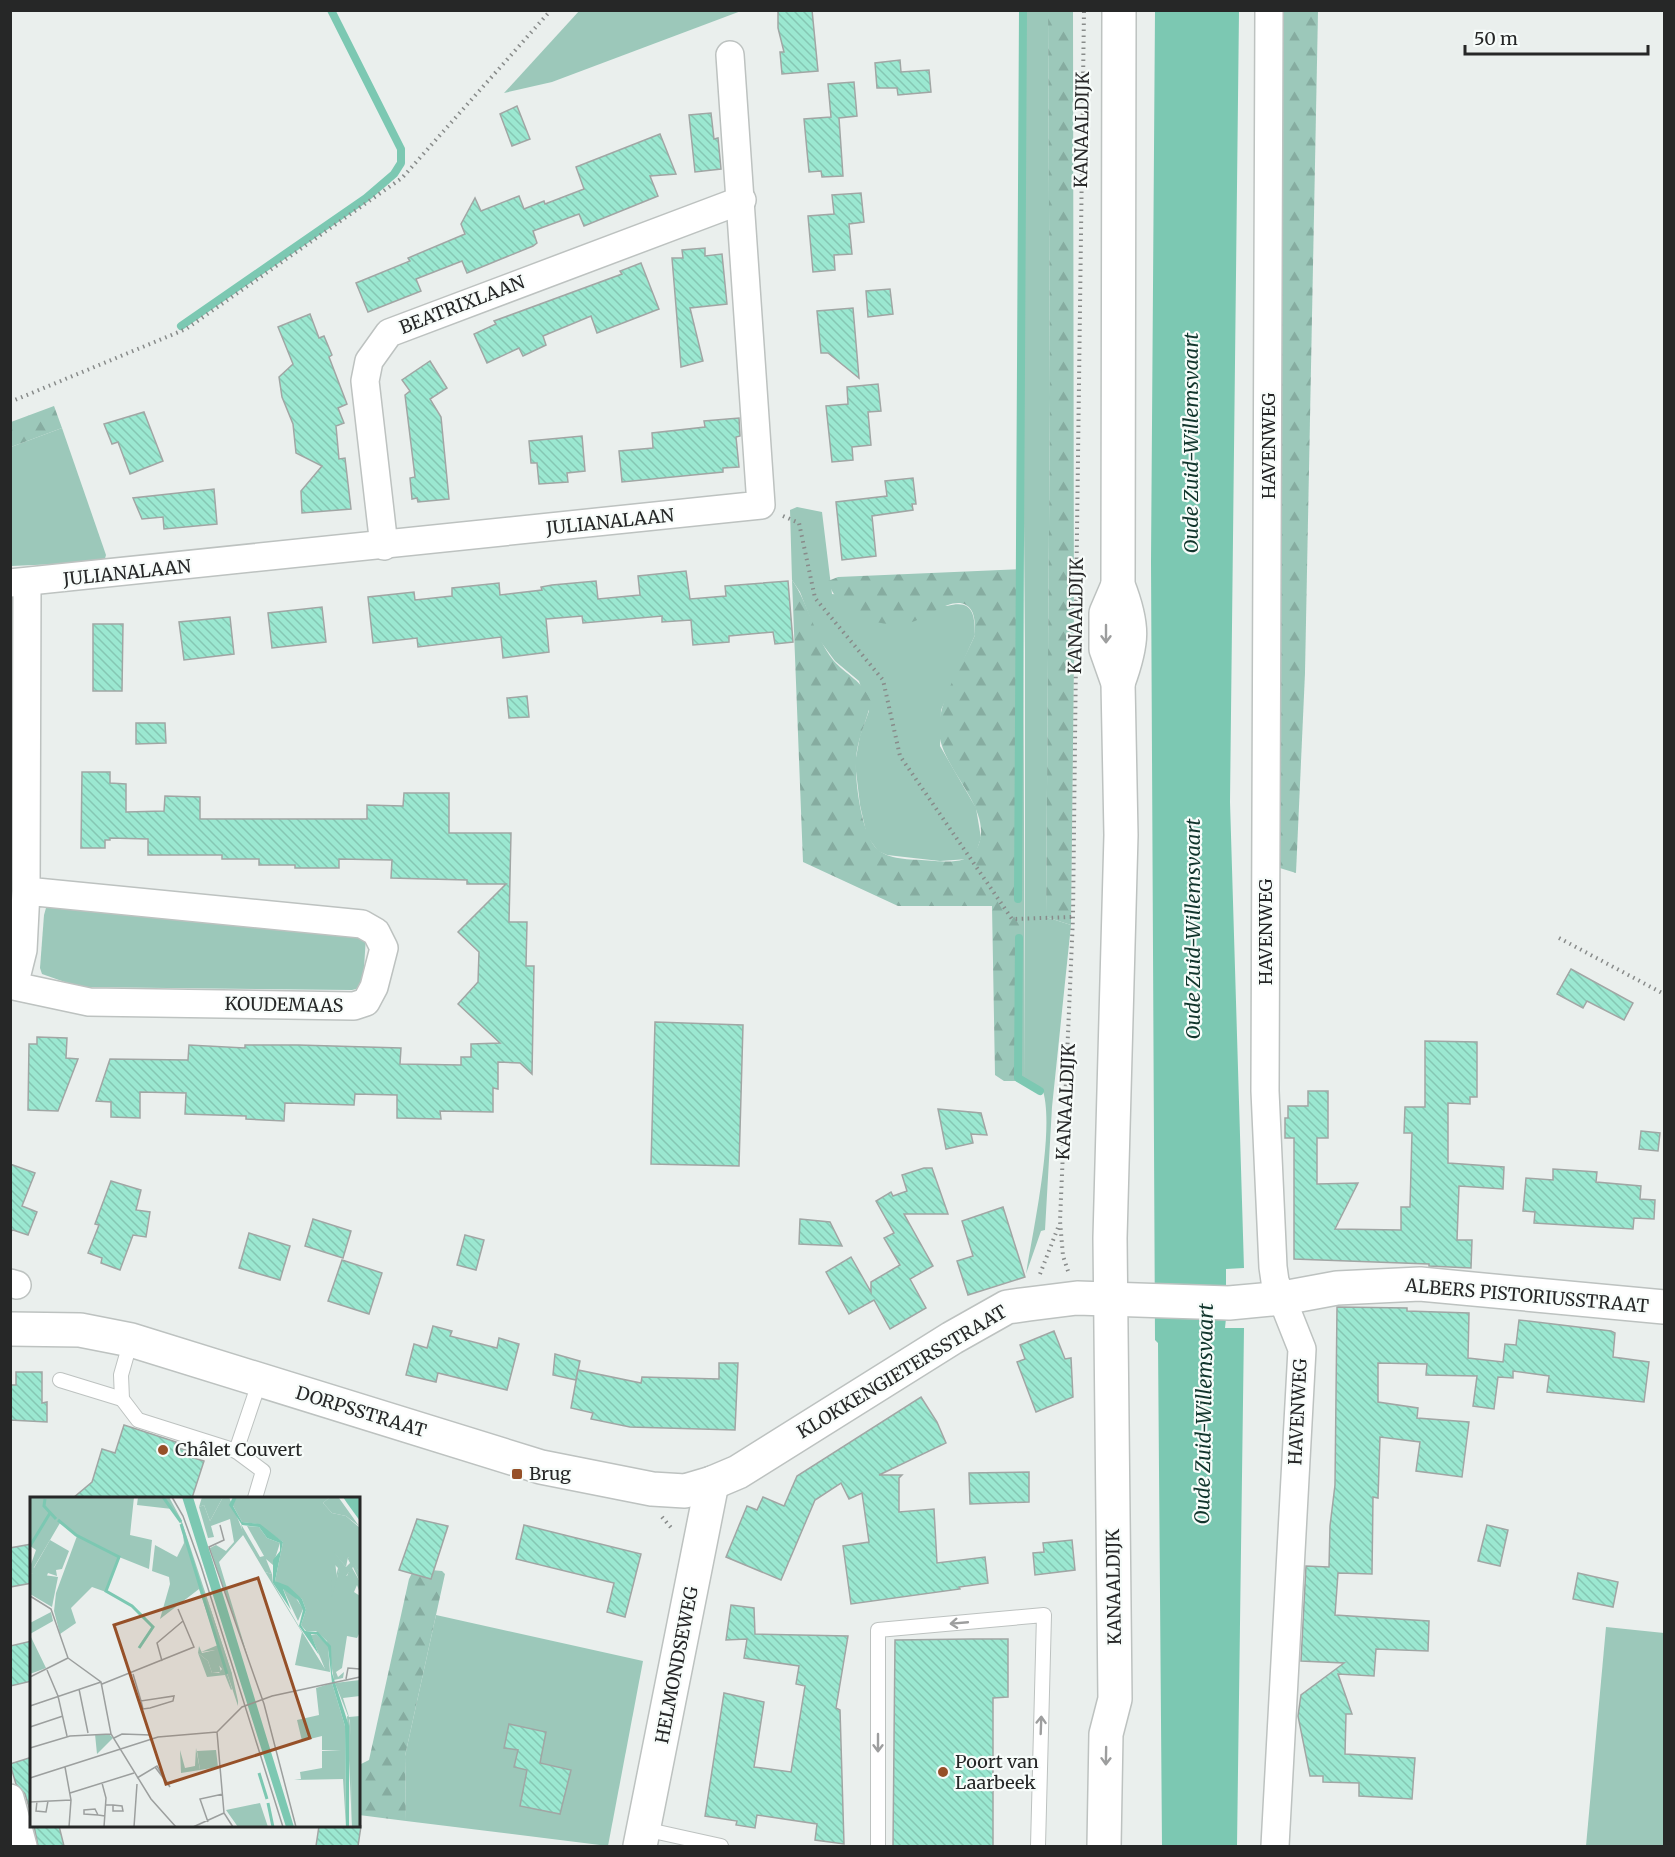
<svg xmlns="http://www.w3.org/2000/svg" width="1675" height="1857" font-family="Merriweather,serif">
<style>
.green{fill:#9cc8ba}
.forest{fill:url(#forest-firs)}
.water{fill:#7cc8b2}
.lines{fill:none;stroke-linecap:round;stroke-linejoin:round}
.stream{stroke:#7cc8b2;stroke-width:8}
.building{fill:url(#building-back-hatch);stroke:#a1a6a4;stroke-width:1.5}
.lane-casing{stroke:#bdc2c0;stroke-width:16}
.street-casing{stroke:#bdc2c0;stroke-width:30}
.secondary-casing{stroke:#bdc2c0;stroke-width:36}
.path{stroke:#888b8a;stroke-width:4;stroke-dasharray:1.5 4.5;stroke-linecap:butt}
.lane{stroke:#fff;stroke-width:14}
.street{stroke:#fff;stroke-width:27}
.secondary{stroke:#fff;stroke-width:33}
.oneway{stroke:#9d9e9e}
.poi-dot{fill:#965028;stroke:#f7fcfa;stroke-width:2}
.labels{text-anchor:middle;stroke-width:4.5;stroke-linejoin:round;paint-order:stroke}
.street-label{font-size:18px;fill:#262727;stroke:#f7fcfa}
.poi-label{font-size:18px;fill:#262727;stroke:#f7fcfa;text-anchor:start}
.water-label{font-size:20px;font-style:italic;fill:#11352c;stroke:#f7fcfa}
.inset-river{fill:none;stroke:#7cc8b2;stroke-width:3}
.inset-road{fill:none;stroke:#9c9f9e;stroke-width:1.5}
.view{fill:#965028;fill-opacity:0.15;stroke:#965028;stroke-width:3}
.inset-edge{fill:none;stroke:#262727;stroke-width:3}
</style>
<defs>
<pattern id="forest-firs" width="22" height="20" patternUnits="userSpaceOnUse" patternTransform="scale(1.5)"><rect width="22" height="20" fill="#9cc8ba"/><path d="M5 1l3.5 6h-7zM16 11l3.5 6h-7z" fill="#86aca0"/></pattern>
<pattern id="building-back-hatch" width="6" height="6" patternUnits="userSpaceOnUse" patternTransform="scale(1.5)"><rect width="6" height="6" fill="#9be8d1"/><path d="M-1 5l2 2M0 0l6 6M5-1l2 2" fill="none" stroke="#85c7b3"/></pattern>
</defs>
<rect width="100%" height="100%" fill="#eaefed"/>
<g class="green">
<polygon points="580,10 741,10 741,11 552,82 504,93"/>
<path d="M1020,11H1048L1050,397L1046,917L1071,925L1052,1107L1045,1230L1041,1231L1026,1274C1033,1231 1056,1125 1042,1088L1025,1081V650Z"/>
<polygon points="62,428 106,555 104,562 11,566 11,447"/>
<path d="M797,507L822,512L832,594L947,606C972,599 975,613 975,635L941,710L940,746L976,808L981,838L976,852L968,859L940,861L887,855L878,851L867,836L860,805L855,763L860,736L869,711L859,681L835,661L818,638L800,592L792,580L790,510Z"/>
<polygon points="53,904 366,936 363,984 360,988 352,990 79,987 42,974 40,968 44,915 46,908"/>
<polygon points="436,1615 643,1661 608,1846 406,1821 405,1756"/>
<polygon points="1606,1627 1664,1633 1664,1846 1586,1846"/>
</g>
<g class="forest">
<polygon points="1073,11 1074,656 1071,925 1046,917 1050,397 1048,11"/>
<polygon points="1277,11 1318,11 1305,673 1296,873 1270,865"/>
<polygon points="54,406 62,428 11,447 11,422"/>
<path d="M1023,569L1025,1081H1004L995,1075L992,906H898L803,862L792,580C809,605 814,635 833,660C846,675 863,681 871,701C867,722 856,740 856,762C855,783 862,842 881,852C895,861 918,859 935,861C948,862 969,863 976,850C999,811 937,767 939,728C940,697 963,663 975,635C975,626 976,610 966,605C952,597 929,616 915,621C883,632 837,614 828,581L838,577Z"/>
<polygon points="414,1569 442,1571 445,1574 405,1756 406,1821 359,1815 359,1765 369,1760 409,1579"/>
</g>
<polygon class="water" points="1155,11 1239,11 1230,802 1244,1268 1226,1269 1226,1285 1229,1289 1225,1328 1244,1328 1237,1846 1162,1846 1158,1343 1155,1340 1151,562"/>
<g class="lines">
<g class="stream">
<polyline points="181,326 366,198 394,174 401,163 401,149 331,10"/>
<polyline points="1018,899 1023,10"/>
<polyline points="1019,938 1018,1078 1040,1091"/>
</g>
</g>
<g class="building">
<polygon points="778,10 812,10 818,71 782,74 780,52 784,52 778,28"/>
<polygon points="900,60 901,72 929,70 931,92 898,95 897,88 877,88 875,63"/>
<polygon points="854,82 857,116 839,118 843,176 822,177 821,171 809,172 804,119 831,117 828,84"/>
<polygon points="517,106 530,139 512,146 500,114"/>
<polygon points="711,113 714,139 718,138 721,169 695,172 689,115"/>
<polygon points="660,134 676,174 650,176 658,196 584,226 579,214 533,231 537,243 533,246 467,273 462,261 416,279 421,291 368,312 356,283 410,261 408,258 465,234 461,224 475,198 481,211 519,196 524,209 544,201 545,204 584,189 576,167"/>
<polygon points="861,193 864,222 849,224 852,254 834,255 835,270 813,272 808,216 834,214 832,195"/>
<polygon points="705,248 705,256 722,254 727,304 690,308 703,361 681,367 672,258 683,258 682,250"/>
<polygon points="641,263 659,309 597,333 591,316 543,336 546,345 523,356 519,348 487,363 474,334 496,324 494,321 622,274 620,271"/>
<polygon points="890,289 893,314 868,317 866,291"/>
<polygon points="853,308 859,378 828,353 821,353 817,311"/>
<polygon points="310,314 319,338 324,336 332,355 329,357 347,404 338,408 344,423 336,426 339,459 345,458 351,509 302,513 301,491 322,466 296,453 293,424 282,397 279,377 293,364 278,327"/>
<polygon points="430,361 447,388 430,399 441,417 449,499 418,502 417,498 412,499 410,478 415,477 405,395 410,391 402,380"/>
<polygon points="878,384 881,411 868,412 871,445 852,447 853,460 832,462 826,406 848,404 847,387"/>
<polygon points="144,412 163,461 130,474 118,442 112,444 104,424"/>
<polygon points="739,418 740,436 736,437 739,467 723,468 723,472 622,482 619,451 653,448 652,433 705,427 704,421"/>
<polygon points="582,436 585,471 567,473 568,482 539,484 537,463 531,463 529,441"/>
<polygon points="913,478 916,504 912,504 913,510 872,516 876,556 842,560 836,502 887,496 885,481"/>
<polygon points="214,489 217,524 164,529 163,517 142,519 133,498"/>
<polygon points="686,571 690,599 726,596 725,586 788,581 793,642 775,644 773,632 729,636 729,642 693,645 691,620 662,622 662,616 583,623 582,616 546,619 549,652 503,658 501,637 418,647 417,638 373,643 368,597 414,592 415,600 452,596 452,588 499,583 500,595 542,590 541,587 552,585 596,581 598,599 640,595 638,576"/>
<polygon points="322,607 326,642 272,648 268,613"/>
<polygon points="230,617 234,654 184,660 179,622"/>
<polygon points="93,624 123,624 122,691 93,691"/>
<polygon points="527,696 529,717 509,718 507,698"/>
<polygon points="136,723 165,723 166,743 136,744"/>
<polygon points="82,772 110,772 110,783 126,784 126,812 164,811 165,796 200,797 200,819 367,819 367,805 403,806 404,793 449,793 449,833 511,833 509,922 527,922 526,966 534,966 532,1074 520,1063 498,1062 498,1089 493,1088 493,1112 440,1111 441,1119 397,1118 397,1095 355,1094 354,1105 285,1103 284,1121 246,1119 246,1116 185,1114 186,1093 140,1092 140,1118 111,1117 111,1102 96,1101 110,1059 188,1060 189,1045 245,1048 245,1045 298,1045 401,1048 400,1064 461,1065 461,1057 471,1057 471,1044 500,1043 458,1004 478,982 479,952 458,932 506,884 467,884 467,880 391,878 392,860 339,859 339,868 295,868 295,865 259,865 259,859 222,859 222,855 148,855 148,839 110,838 110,840 105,840 105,848 81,848"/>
<polygon points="1571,969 1633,1003 1624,1020 1587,1001 1583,1008 1557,994"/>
<polygon points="655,1022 743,1025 739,1166 651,1164"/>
<polygon points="37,1037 67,1038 66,1058 78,1059 58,1111 28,1110 29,1044 37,1044"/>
<polygon points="1425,1041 1477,1042 1477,1097 1470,1097 1470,1104 1448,1103 1448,1163 1504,1167 1503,1189 1459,1186 1457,1240 1472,1240 1471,1268 1429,1266 1429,1264 1294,1259 1294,1138 1285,1138 1285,1118 1288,1118 1288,1106 1308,1106 1308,1091 1328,1091 1328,1138 1317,1138 1317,1184 1358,1183 1335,1229 1401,1230 1401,1207 1410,1207 1412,1133 1404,1133 1405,1107 1425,1107"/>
<polygon points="938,1109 981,1113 987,1135 971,1134 973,1143 946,1149"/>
<polygon points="1641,1131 1660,1133 1658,1151 1639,1149"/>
<polygon points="10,1164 35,1173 22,1206 37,1212 28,1235 13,1230 10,1232"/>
<polygon points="924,1168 932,1168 948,1214 904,1214 933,1266 910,1279 926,1308 890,1329 874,1300 849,1314 826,1272 851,1257 871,1292 871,1282 900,1265 884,1238 894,1233 876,1201 891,1192 893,1196 907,1191 902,1175"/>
<polygon points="1553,1169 1597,1172 1596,1182 1641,1186 1640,1199 1655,1200 1654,1219 1634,1218 1633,1229 1534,1223 1535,1212 1523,1211 1526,1178 1553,1180"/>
<polygon points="111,1181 141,1190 136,1210 150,1212 146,1237 133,1235 120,1270 101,1263 102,1258 88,1253 99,1225 95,1224"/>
<polygon points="1003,1207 1025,1277 968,1295 957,1261 973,1256 962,1221"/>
<polygon points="313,1219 351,1231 343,1258 305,1246"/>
<polygon points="800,1219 830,1222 842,1246 799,1244"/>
<polygon points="249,1233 290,1246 280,1280 239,1268"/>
<polygon points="465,1235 484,1240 476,1270 457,1265"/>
<polygon points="342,1260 382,1273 369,1314 328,1301"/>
<polygon points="1337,1307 1407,1308 1407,1311 1469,1313 1468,1358 1503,1362 1505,1344 1516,1345 1519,1320 1611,1331 1615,1333 1613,1357 1649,1362 1644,1402 1547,1392 1549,1376 1513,1371 1513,1378 1498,1377 1494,1409 1473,1406 1477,1376 1426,1375 1427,1364 1378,1363 1378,1402 1418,1408 1417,1418 1469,1422 1462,1477 1416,1471 1420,1442 1380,1437 1378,1498 1373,1497 1372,1574 1338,1573 1335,1615 1429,1621 1428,1651 1376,1649 1374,1676 1338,1674 1352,1714 1346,1714 1345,1754 1415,1758 1412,1799 1359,1796 1359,1783 1323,1782 1323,1776 1310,1776 1298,1716 1301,1695 1344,1663 1301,1661 1306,1566 1329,1567 1330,1526 1335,1485"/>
<polygon points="433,1326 452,1331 450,1336 497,1348 499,1338 519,1344 507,1390 438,1373 436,1382 406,1375 414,1344 427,1348"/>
<polygon points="1054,1331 1065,1359 1071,1358 1073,1397 1036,1412 1017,1362 1025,1359 1020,1345"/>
<polygon points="555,1354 580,1361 576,1380 553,1375"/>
<polygon points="719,1363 738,1363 735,1430 630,1427 591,1419 593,1413 571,1408 578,1370 641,1383 642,1377 719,1379"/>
<polygon points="16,1372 42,1372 42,1403 47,1402 47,1422 10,1420 11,1385 16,1385"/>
<polygon points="921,1397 937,1422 946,1443 879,1475 902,1475 899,1478 899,1512 934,1509 937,1563 985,1557 988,1583 959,1587 960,1589 851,1604 843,1546 869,1542 862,1493 849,1499 841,1483 815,1500 781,1580 726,1557 747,1506 757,1510 763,1497 784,1506 797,1476"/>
<polygon points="124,1425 176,1442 175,1447 189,1451 187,1456 204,1461 192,1498 73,1498 92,1482 102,1449 115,1453"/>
<polygon points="1029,1472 1029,1502 970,1504 969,1473"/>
<polygon points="417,1519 448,1526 431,1579 399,1570"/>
<polygon points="524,1525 641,1554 625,1617 607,1612 614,1583 516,1559"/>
<polygon points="1487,1525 1508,1530 1500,1566 1478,1561"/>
<polygon points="1072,1540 1075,1570 1035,1575 1033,1553 1044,1552 1043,1543"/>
<polygon points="32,1544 32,1583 10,1587 10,1548"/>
<polygon points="1578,1573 1618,1582 1613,1607 1573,1599"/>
<polygon points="731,1605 754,1608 755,1634 848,1636 836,1708 840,1710 844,1844 815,1840 817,1824 757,1815 755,1828 736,1825 737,1821 705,1816 724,1693 764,1702 754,1767 791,1772 805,1686 796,1684 799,1666 744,1658 747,1639 726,1640"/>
<polygon points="972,1639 1008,1639 1008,1697 993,1698 993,1846 893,1846 895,1640"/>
<polygon points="32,1641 32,1681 10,1686 10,1646"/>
<polygon points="509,1724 546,1732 540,1763 571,1770 560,1814 520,1806 527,1770 514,1767 518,1750 504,1748"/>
<polygon points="32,1757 32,1817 25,1794 16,1784 10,1764"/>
<polygon points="34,1826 59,1826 64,1846 38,1846"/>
<polygon points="319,1826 361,1826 358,1846 316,1846"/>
</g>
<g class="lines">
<g class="lane-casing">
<g id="lane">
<polyline points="131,1340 121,1375 122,1399 138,1420 236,1451 260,1380"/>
<polyline points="60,1380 122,1399"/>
<polyline points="236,1451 263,1471 255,1498"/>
<polyline points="644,1829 721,1846"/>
<polyline points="878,1846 878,1630 1044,1615 1038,1846"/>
</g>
</g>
<g class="street-casing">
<g id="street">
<polyline points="1269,10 1265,1091 1273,1267 1275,1281 1302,1349 1275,1846"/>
<polyline points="384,546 365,381 369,361 389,333 742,200"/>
<polyline points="10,583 761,505 730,55"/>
<polyline points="26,891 23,950 14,986 89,1002 354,1006 366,1002 374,987 384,948 376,932 362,924 26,891 27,584"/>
<polyline points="10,1283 17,1285"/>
<polyline points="10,1798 23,1846"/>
</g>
</g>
<g class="secondary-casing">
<g id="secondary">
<path d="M1118,683C1133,642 1134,626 1118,585L1119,10"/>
<polyline points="10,1329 80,1330 131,1340 541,1467 652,1489 685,1491 712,1483 738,1472 952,1338 1007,1307 1029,1304 1077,1298 1229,1303 1283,1298 1337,1288 1420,1284 1664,1307"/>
<polyline points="640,1846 712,1483"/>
<polyline points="1104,1846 1106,1734 1115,1699 1110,1238 1121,835 1118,683 1106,649 1106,613 1118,585"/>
</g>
</g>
<g class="path">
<polyline points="10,402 186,329 402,178 551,10"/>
<polyline points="783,516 799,523 815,598 883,680 900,756 1012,919 1073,917"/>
<polyline points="1076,607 1084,10"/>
<polyline points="1559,938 1664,994"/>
<polyline points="1068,1271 1063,1256 1060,1221 1073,917 1076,653"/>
<polyline points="1040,1274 1059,1225"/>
<polyline points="662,1517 673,1530"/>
</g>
<use href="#lane" class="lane"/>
<use href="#street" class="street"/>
<use href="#secondary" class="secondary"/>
</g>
<defs><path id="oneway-shaft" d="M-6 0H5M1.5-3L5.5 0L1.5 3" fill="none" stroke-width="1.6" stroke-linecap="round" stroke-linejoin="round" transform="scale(1.5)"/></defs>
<g class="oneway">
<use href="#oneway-shaft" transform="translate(1106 634) rotate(90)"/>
<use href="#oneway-shaft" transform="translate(959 1623) rotate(175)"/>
<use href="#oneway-shaft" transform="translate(1041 1725) rotate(-88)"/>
<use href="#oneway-shaft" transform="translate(878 1743) rotate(90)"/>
<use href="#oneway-shaft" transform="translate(1106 1756) rotate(91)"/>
</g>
<g class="poi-dot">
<circle cx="163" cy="1450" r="6"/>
<rect x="511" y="1468" width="12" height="12" rx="3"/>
<circle cx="943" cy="1772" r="6"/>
</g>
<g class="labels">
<g class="street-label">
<text transform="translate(1082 130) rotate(-89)" y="6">KANAALDIJK</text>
<text transform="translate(462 305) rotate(-21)" y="6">BEATRIXLAAN</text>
<text transform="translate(1269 446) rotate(-90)" y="6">HAVENWEG</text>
<text transform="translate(610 522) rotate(-6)" y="6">JULIANALAAN</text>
<text transform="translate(127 573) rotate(-6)" y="6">JULIANALAAN</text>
<text transform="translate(1076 616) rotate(-89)" y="6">KANAALDIJK</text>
<text transform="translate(1266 932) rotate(-90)" y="6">HAVENWEG</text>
<text transform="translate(284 1005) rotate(1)" y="6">KOUDEMAAS</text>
<text transform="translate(1066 1102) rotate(-87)" y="6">KANAALDIJK</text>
<text transform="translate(1527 1296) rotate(5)" y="6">ALBERS PISTORIUSSTRAAT</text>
<text transform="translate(902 1372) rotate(-31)" y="6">KLOKKENGIETERSSTRAAT</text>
<text transform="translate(361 1412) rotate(17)" y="6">DORPSSTRAAT</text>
<text transform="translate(1298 1412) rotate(-87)" y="6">HAVENWEG</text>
<text transform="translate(1114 1587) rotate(-91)" y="6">KANAALDIJK</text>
<text transform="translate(677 1665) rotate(-79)" y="6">HELMONDSEWEG</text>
</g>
<g class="poi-label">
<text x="175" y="1456">Châlet Couvert</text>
<text x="529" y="1480">Brug</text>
<text x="955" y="1768">Poort van<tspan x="955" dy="21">Laarbeek</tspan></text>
</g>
<g class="water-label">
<text transform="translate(1191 443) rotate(-90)" y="7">Oude Zuid-Willemsvaart</text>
<text transform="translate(1193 929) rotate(-90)" y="7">Oude Zuid-Willemsvaart</text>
<text transform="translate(1204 1414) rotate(-89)" y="7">Oude Zuid-Willemsvaart</text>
</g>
</g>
<g transform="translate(30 1497)">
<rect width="330" height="330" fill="#eaefed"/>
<path d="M0,0H104L100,38L122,43L119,72L89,60L76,95L62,90L41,111L46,126L30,137L24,114L26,96L47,39L30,26L3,72L0,70L6,53L0,49ZM108,0H139L151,22L202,177L208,204V209L169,92L130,122L140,87L139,80L122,74L125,48L147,60L154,46L152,28L142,12L107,8ZM172,0H193L180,24L174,8L169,10ZM207,0H300L293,6L302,16L316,19L330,31V76L318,60L316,70L304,56L307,81L309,72L317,79L321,69L330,85V96L327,88L324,95L330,99V135L327,141L317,139L312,171L306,175L308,180L314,175L313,181L304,183L297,144L286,134H276L271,128L276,113L272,102L245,84L253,45L227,27L212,25L202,7ZM211,27L230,60L234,59L217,29L229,30L237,41L250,46L243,68L236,62L242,77L235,75L213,38ZM0,76L28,80L22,110L0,97ZM253,92L264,98L273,112L268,124ZM21,115L23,124L0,137V126ZM272,135L295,172L281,138L286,137L298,149L300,175L265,168ZM0,138L16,171L0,177ZM169,149L172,156L185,153L191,175L182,176L178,164L168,156ZM330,183V199L313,201L319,220L330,219V330H322L320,224L305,186ZM302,186L315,229L316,330L313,282L264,283L271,282L270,275L292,271V254L311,253H292V239L272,244L267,223L289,218L286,191ZM65,237H79L83,241L67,257ZM186,253L188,270L170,273L167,254ZM230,306L238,330H208L196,313Z" fill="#9cc8ba"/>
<path d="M193,0H199L214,37L189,65L220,167L180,51L186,48L196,54L204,45L200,22L181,29L184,40L178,41L169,10L174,8L180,24ZM300,0L309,1L329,29L316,19L302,16L293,6ZM20,43L39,54L32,72L26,73L27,79L18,76L16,81L0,76V70L4,71ZM235,75L242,77L243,86L295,173ZM174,92L202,177H200ZM188,148L202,192L201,193L195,178L177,180L168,156L178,164L182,176H189L192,172L185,164V153L171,155ZM317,219L319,220L321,238L322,330ZM166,251L170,273L151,276L150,253L155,271L165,269Z" fill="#9cc8ba"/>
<path d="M304,55L316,70L320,66L317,60L320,61L330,76V85L323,70L316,79L309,73L302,100L301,83H305L308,71L304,67Z" fill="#9cc8ba"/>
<path d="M152,0H163L264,330H256ZM203,0H207L203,9L212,25L230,27L253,45L245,84L258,89L272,102L276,113L271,128L275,134L288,135L301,149L302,176L319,229V330H316L315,229L302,186L298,150L286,137H281L289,158L269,129L273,113L268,103L253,92L261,113L243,86V63L250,54V46L237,41L229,30L212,28L199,8ZM313,0H330V24L317,6Z" fill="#7cc8b2"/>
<path class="inset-river" d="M133,0L151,25M15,2L14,9L26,22M28,23L46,38L89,60L76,94L102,109L123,130L109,151M151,27L197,177M0,49L20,16M229,276L237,302M238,306L243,330"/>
<path class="inset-road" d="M142,0L153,19L171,69L253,330M190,28L194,43L179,50L234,207L266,330M0,99L21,112L38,161M38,161L71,185L81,237L121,302L146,330M132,164L127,146L153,124M17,173L28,199L37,239M103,177L111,204L144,199L143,204L120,211L113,212L111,204M0,180L38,161M316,182L318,171L330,172M72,187L164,150L148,112M49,192L58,236M0,209L71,185M0,230L33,219M187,235L212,210L242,199L330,180M187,235L194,316L203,330M84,241L92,237L121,238M0,251L40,239L81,237M35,270L41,303L39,330M0,281L128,240L187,235M107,281L127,269L140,290L125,270M72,286L76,301L74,330M40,296L104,276M7,304L6,314L16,315L18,304M0,305L41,303M76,308H83L92,309L93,314H83V308M68,318L65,312L54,313V317L68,318L75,319M178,325L170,302L193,297M104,330L107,287M163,330L194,316"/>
<path class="view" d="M228,81L280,241L136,287L84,128Z"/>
<rect width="330" height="330" class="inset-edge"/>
</g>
<rect width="1675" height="1857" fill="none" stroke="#262727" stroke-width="24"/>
<path d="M1465 45v9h183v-9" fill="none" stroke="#262727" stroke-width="3"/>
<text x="1474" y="45" font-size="18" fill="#262727" stroke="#f7fcfa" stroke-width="4.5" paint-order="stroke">50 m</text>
</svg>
